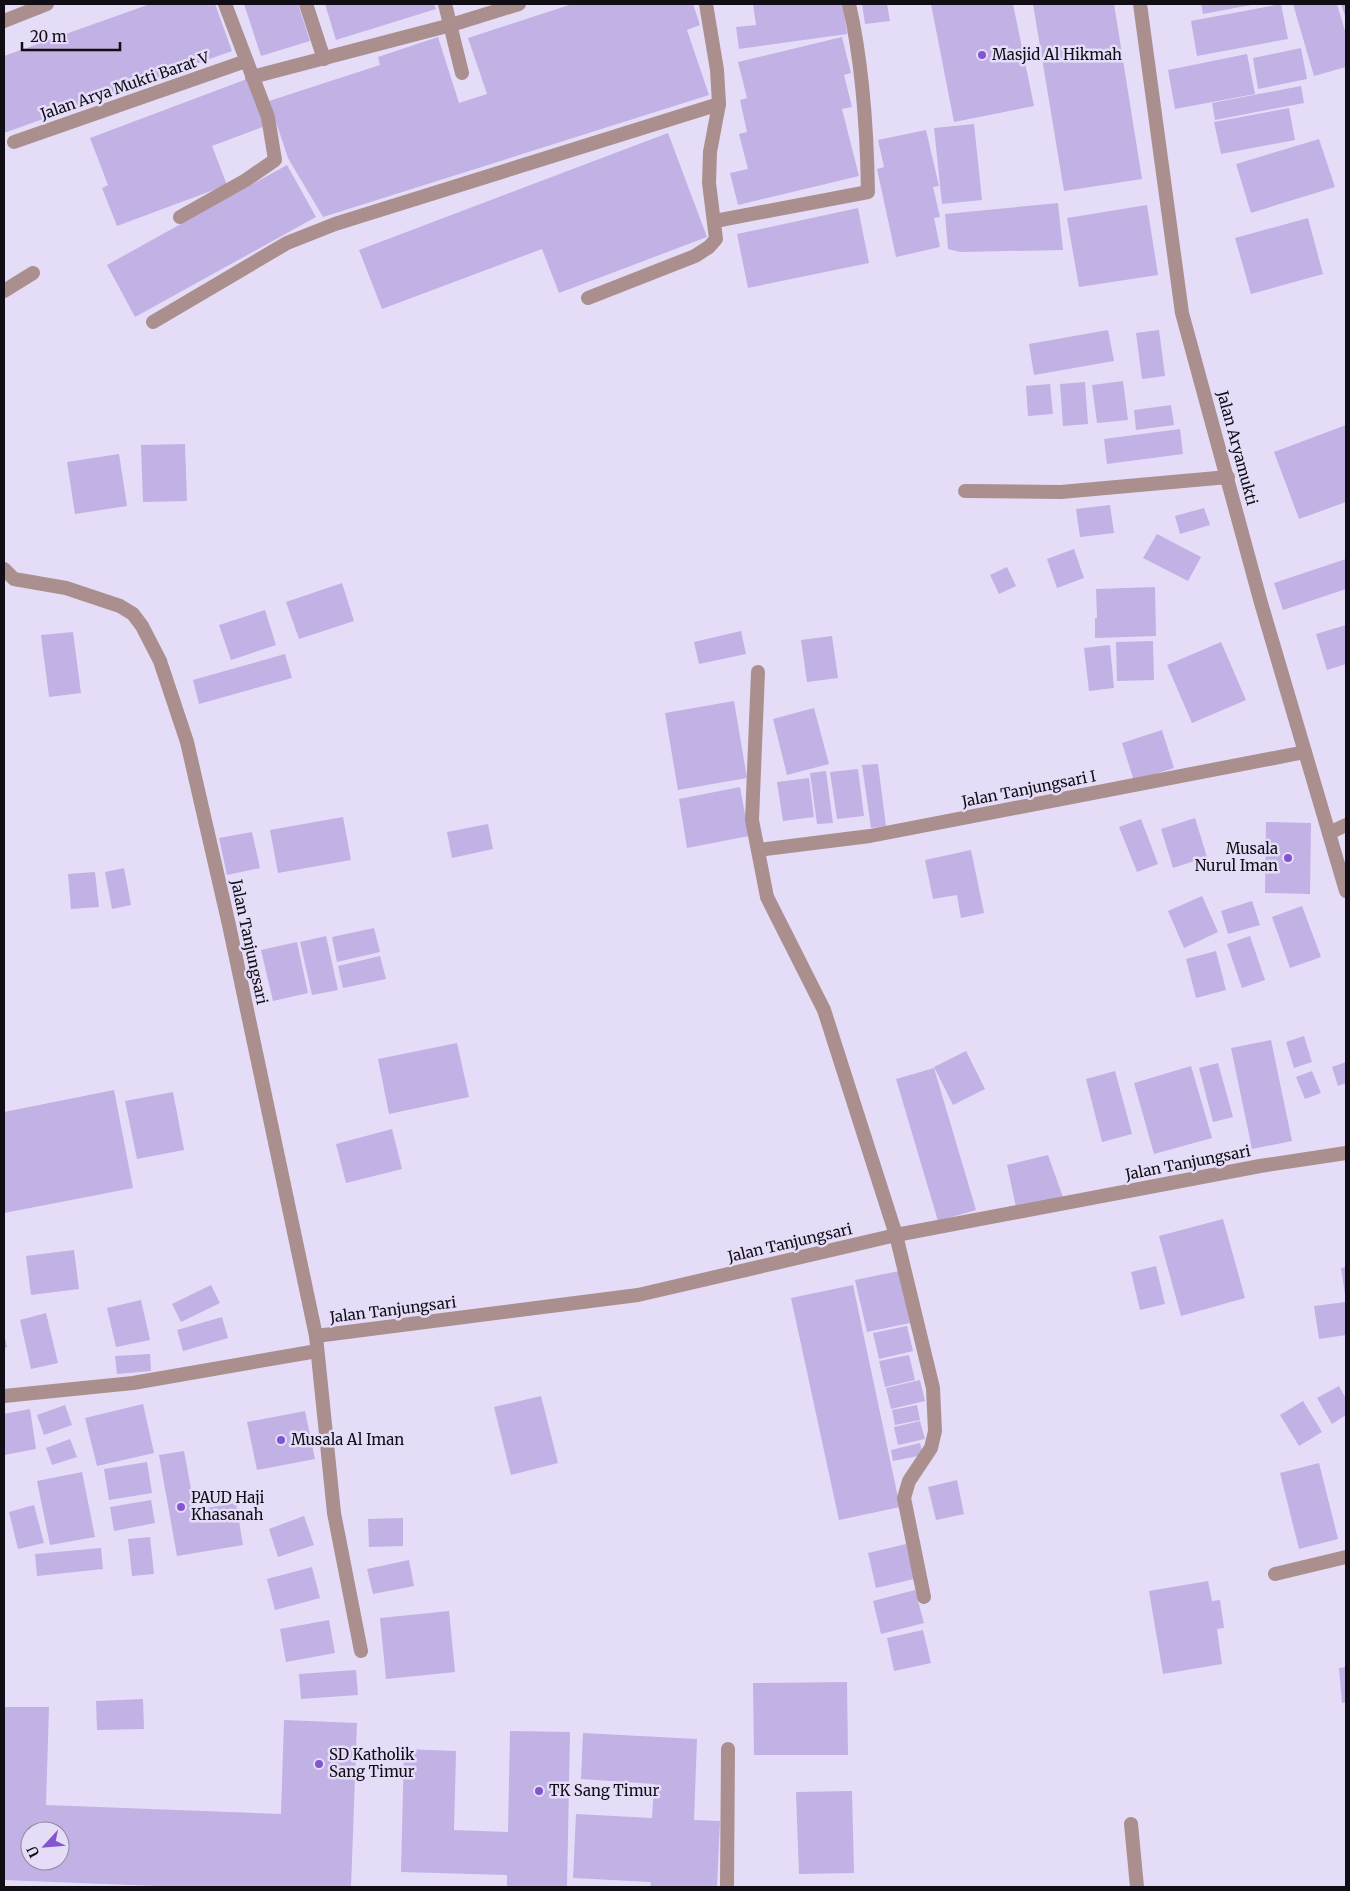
<svg xmlns="http://www.w3.org/2000/svg" width="1350" height="1891" font-family="Merriweather,serif">
<style>
.building{fill:#c1b1e5;fill-rule:evenodd}
.lines{fill:none;stroke-linecap:round;stroke-linejoin:round}
.minor{stroke:#ab8f8f;stroke-width:14}
.poi-dot{fill:#8356d0;stroke:#e5ddf7;stroke-width:2}
.labels{text-anchor:middle;stroke-width:5;stroke-linejoin:round;paint-order:stroke}
.poi-label{font-size:15px;fill:#100d15;stroke:#e5ddf7;text-anchor:start}
.street-label{font-size:15px;fill:#100d15;stroke:#e5ddf7}
</style>
<rect width="100%" height="100%" fill="#e5ddf7"/>
<g class="building">
<polygon points="150,4 215,4 232,51 4,133 4,56"/>
<polygon points="244,4 298,4 310,41 261,56"/>
<polygon points="325,4 434,4 436,9 336,40"/>
<polygon points="572,4 693,4 700,25 687,30 709,95 323,217 288,158 269,101 380,65 378,57 438,37 459,103 487,94 468,38"/>
<polygon points="753,4 843,4 847,34 739,49 736,27 756,25"/>
<polygon points="862,4 887,4 890,21 865,24"/>
<polygon points="931,4 1013,4 1034,106 954,122"/>
<polygon points="1033,4 1114,4 1142,179 1064,191"/>
<polygon points="1201,4 1251,4 1251,5 1203,14"/>
<polygon points="1281,4 1288,39 1197,56 1191,21"/>
<polygon points="1293,4 1337,4 1346,34 1346,67 1314,76"/>
<polygon points="1341,4 1346,4 1346,19"/>
<polygon points="842,37 851,73 844,75 852,107 842,109 859,176 738,205 730,173 748,169 739,134 747,132 740,100 747,98 738,62"/>
<polygon points="1301,48 1307,79 1258,89 1253,58"/>
<polygon points="1247,54 1255,94 1175,109 1168,70"/>
<polygon points="247,79 265,126 212,146 227,185 117,226 102,188 108,185 90,138"/>
<polygon points="1301,86 1304,103 1215,120 1212,103"/>
<polygon points="1289,108 1295,140 1221,154 1214,122"/>
<polygon points="974,124 982,200 942,204 934,128"/>
<polygon points="926,130 939,186 933,187 940,217 934,218 940,247 896,257 877,169 884,167 878,140"/>
<polygon points="668,133 707,237 559,293 542,249 382,309 359,250"/>
<polygon points="1319,139 1335,187 1251,213 1236,164"/>
<polygon points="287,165 316,217 135,317 107,265"/>
<polygon points="1058,203 1063,250 960,252 948,249 945,214"/>
<polygon points="1147,205 1158,275 1079,287 1067,218"/>
<polygon points="858,208 869,263 748,288 737,234"/>
<polygon points="1308,218 1323,274 1251,294 1235,238"/>
<polygon points="1108,330 1114,361 1034,375 1029,344"/>
<polygon points="1159,330 1165,376 1142,379 1136,333"/>
<polygon points="1123,381 1128,420 1097,423 1092,385"/>
<polygon points="1085,382 1088,424 1063,426 1060,384"/>
<polygon points="1050,384 1053,414 1028,416 1026,386"/>
<polygon points="1171,405 1174,425 1136,430 1134,410"/>
<polygon points="1346,425 1346,502 1299,519 1274,452"/>
<polygon points="1180,429 1183,454 1107,464 1104,439"/>
<polygon points="185,444 187,501 143,502 141,445"/>
<polygon points="119,454 127,506 75,514 67,462"/>
<polygon points="1110,505 1114,533 1080,537 1076,509"/>
<polygon points="1204,508 1210,525 1180,534 1175,516"/>
<polygon points="1157,534 1201,557 1188,581 1143,558"/>
<polygon points="1074,549 1084,578 1057,588 1047,559"/>
<polygon points="1346,559 1346,589 1283,610 1274,583"/>
<polygon points="1007,567 1016,586 999,594 990,575"/>
<polygon points="342,583 354,621 299,639 286,602"/>
<polygon points="1155,587 1156,636 1095,638 1095,618 1148,617 1097,618 1096,589"/>
<polygon points="265,610 276,645 231,660 219,625"/>
<polygon points="1346,625 1346,664 1327,670 1316,634"/>
<polygon points="741,631 746,654 699,664 694,642"/>
<polygon points="73,632 81,693 49,697 41,635"/>
<polygon points="832,636 838,678 807,682 801,640"/>
<polygon points="1153,641 1154,680 1117,681 1116,642"/>
<polygon points="1221,642 1246,700 1192,723 1167,665"/>
<polygon points="1110,645 1114,688 1089,691 1084,648"/>
<polygon points="285,654 292,678 199,704 193,680"/>
<polygon points="734,701 747,778 678,790 665,713"/>
<polygon points="814,708 829,764 787,775 773,719"/>
<polygon points="1162,730 1174,768 1134,781 1122,743"/>
<polygon points="878,764 886,826 871,828 862,765"/>
<polygon points="858,769 864,816 837,819 830,772"/>
<polygon points="826,771 833,823 817,824 810,773"/>
<polygon points="809,778 814,817 783,821 777,782"/>
<polygon points="740,787 749,836 687,848 679,799"/>
<polygon points="343,817 351,860 278,873 270,830"/>
<polygon points="1195,818 1207,857 1173,868 1161,829"/>
<polygon points="1141,819 1158,864 1137,872 1119,827"/>
<polygon points="1266,822 1311,823 1310,894 1265,893"/>
<polygon points="488,824 493,849 452,858 447,832"/>
<polygon points="252,832 260,868 227,875 219,838"/>
<polygon points="971,850 984,913 961,918 957,895 933,899 925,860"/>
<polygon points="124,868 131,905 112,909 105,872"/>
<polygon points="95,872 99,907 71,909 68,874"/>
<polygon points="1202,896 1218,932 1184,948 1168,911"/>
<polygon points="1252,901 1260,925 1228,934 1221,911"/>
<polygon points="1302,906 1321,957 1290,968 1272,917"/>
<polygon points="374,928 380,952 337,962 332,937"/>
<polygon points="326,936 338,990 312,995 300,942"/>
<polygon points="1250,936 1265,980 1242,988 1227,944"/>
<polygon points="297,942 308,993 273,1001 261,950"/>
<polygon points="1216,951 1226,990 1196,998 1186,959"/>
<polygon points="380,956 386,979 343,988 338,966"/>
<polygon points="1304,1036 1312,1062 1294,1068 1286,1042"/>
<polygon points="1271,1040 1292,1141 1252,1149 1231,1048"/>
<polygon points="457,1043 469,1097 389,1114 378,1059"/>
<polygon points="966,1051 985,1089 953,1105 934,1067"/>
<polygon points="1346,1062 1346,1083 1338,1086 1332,1067"/>
<polygon points="1218,1063 1233,1117 1213,1122 1199,1068"/>
<polygon points="1191,1066 1212,1138 1154,1154 1134,1083"/>
<polygon points="934,1068 976,1210 938,1221 896,1079"/>
<polygon points="1115,1071 1132,1134 1102,1142 1086,1079"/>
<polygon points="1312,1071 1321,1093 1305,1099 1296,1077"/>
<polygon points="114,1090 133,1188 4,1213 4,1112"/>
<polygon points="173,1092 184,1150 137,1159 125,1101"/>
<polygon points="392,1129 402,1169 346,1183 336,1144"/>
<polygon points="1048,1155 1065,1203 1016,1207 1007,1165"/>
<polygon points="1223,1219 1245,1298 1181,1316 1159,1236"/>
<polygon points="74,1250 79,1289 31,1295 26,1256"/>
<polygon points="1156,1266 1165,1304 1140,1310 1131,1272"/>
<polygon points="1346,1267 1346,1294 1345,1294 1341,1268"/>
<polygon points="899,1271 910,1323 867,1332 855,1280"/>
<polygon points="211,1285 220,1303 181,1322 172,1304"/>
<polygon points="853,1285 900,1507 839,1520 791,1298"/>
<polygon points="141,1300 150,1340 116,1347 107,1308"/>
<polygon points="1346,1302 1346,1335 1319,1339 1314,1306"/>
<polygon points="46,1313 58,1363 31,1369 20,1320"/>
<polygon points="222,1317 228,1338 183,1351 177,1330"/>
<polygon points="907,1326 913,1351 879,1359 873,1333"/>
<polygon points="4,1334 7,1347 4,1348"/>
<polygon points="150,1354 151,1371 117,1374 115,1356"/>
<polygon points="909,1355 915,1380 885,1387 879,1361"/>
<polygon points="920,1380 925,1401 891,1409 886,1388"/>
<polygon points="1339,1386 1346,1399 1346,1415 1332,1424 1317,1398"/>
<polygon points="541,1396 558,1463 511,1475 494,1407"/>
<polygon points="1303,1401 1322,1432 1299,1446 1280,1415"/>
<polygon points="143,1404 154,1453 97,1466 85,1418"/>
<polygon points="65,1405 72,1425 44,1435 37,1415"/>
<polygon points="917,1405 920,1420 895,1425 892,1410"/>
<polygon points="30,1409 36,1449 4,1455 4,1414"/>
<polygon points="305,1411 315,1459 257,1470 247,1422"/>
<polygon points="920,1421 925,1439 898,1445 894,1427"/>
<polygon points="70,1439 77,1457 52,1465 46,1448"/>
<polygon points="920,1443 923,1455 893,1461 891,1450"/>
<polygon points="184,1451 195,1510 236,1503 243,1545 177,1556 159,1455"/>
<polygon points="147,1462 152,1493 109,1500 104,1469"/>
<polygon points="1319,1463 1338,1539 1299,1549 1280,1473"/>
<polygon points="82,1472 95,1537 50,1545 37,1481"/>
<polygon points="957,1480 964,1514 936,1520 928,1487"/>
<polygon points="151,1500 155,1523 114,1531 110,1507"/>
<polygon points="34,1505 44,1543 18,1549 9,1512"/>
<polygon points="304,1516 314,1545 278,1557 269,1529"/>
<polygon points="403,1518 403,1546 369,1547 368,1519"/>
<polygon points="150,1537 154,1574 132,1576 128,1539"/>
<polygon points="906,1544 914,1579 876,1588 868,1553"/>
<polygon points="101,1548 103,1569 37,1576 35,1554"/>
<polygon points="409,1560 414,1586 373,1594 367,1569"/>
<polygon points="312,1567 320,1598 275,1610 267,1579"/>
<polygon points="1208,1581 1212,1601 1220,1600 1224,1628 1217,1629 1222,1664 1163,1674 1149,1591"/>
<polygon points="915,1590 924,1623 881,1634 873,1601"/>
<polygon points="449,1611 455,1672 386,1679 380,1618"/>
<polygon points="329,1620 335,1653 286,1662 280,1629"/>
<polygon points="923,1630 931,1663 894,1671 887,1638"/>
<polygon points="1346,1667 1346,1702 1342,1703 1339,1668"/>
<polygon points="356,1670 358,1695 301,1699 299,1674"/>
<polygon points="847,1682 848,1755 754,1755 753,1683"/>
<polygon points="143,1699 144,1729 97,1730 96,1701"/>
<path d="M4,1707H49L46,1805L281,1814L284,1720L357,1723L351,1887H181L4,1880ZM30,1831H60V1861H30Z"/>
<polygon points="510,1731 570,1732 567,1887 507,1887 507,1875 401,1872 404,1749 456,1751 454,1830 508,1832"/>
<polygon points="583,1733 697,1739 694,1820 720,1821 717,1886 650,1887 651,1882 573,1878 576,1814 652,1818 654,1784 581,1779"/>
<polygon points="852,1791 854,1873 799,1874 796,1792"/>
</g>
<g class="lines">
<g class="minor">
<polyline points="306,4 324,59"/>
<polyline points="445,4 462,73"/>
<polyline points="1140,4 1182,313 1261,603 1346,891"/>
<polyline points="4,21 47,4"/>
<polyline points="252,77 451,25 519,4"/>
<polyline points="14,142 246,61"/>
<polyline points="180,217 246,180 275,160 268,117 225,4"/>
<path d="M715,221L868,192C867,129 863,65 849,4"/>
<polyline points="4,291 33,273"/>
<polyline points="588,298 695,256 709,247 716,239 709,183 710,152 719,104 717,70 706,4"/>
<polyline points="153,322 287,243 335,224 719,104"/>
<polyline points="965,491 1061,492 1228,477"/>
<polyline points="4,569 14,579 66,588 120,606 133,614 142,626 160,661 187,742 229,925 316,1336 638,1295 896,1235 1260,1166 1346,1153"/>
<polyline points="758,672 752,820 767,897 824,1010 896,1235 933,1388 935,1431 931,1448 909,1481 904,1498 924,1597"/>
<polyline points="1329,833 1346,825"/>
<polyline points="758,850 870,836 1305,752"/>
<polyline points="316,1336 334,1513 361,1651"/>
<polyline points="4,1396 133,1383 317,1351"/>
<polyline points="1275,1574 1346,1557"/>
<polyline points="1131,1824 1137,1887"/>
<polyline points="727,1887 728,1749"/>
</g>
</g>
<g class="poi-dot">
<circle cx="982" cy="55" r="5"/>
<circle cx="1288" cy="858" r="5"/>
<circle cx="281" cy="1440" r="5"/>
<circle cx="181" cy="1507" r="5"/>
<circle cx="319" cy="1764" r="5"/>
<circle cx="539" cy="1791" r="5"/>
</g>
<g class="labels">
<g class="poi-label">
<text x="992" y="60">Masjid Al Hikmah</text>
<text x="1278" y="854" text-anchor="end">Musala<tspan x="1278" dy="17">Nurul Iman</tspan></text>
<text x="291" y="1445">Musala Al Iman</text>
<text x="191" y="1503">PAUD Haji<tspan x="191" dy="17">Khasanah</tspan></text>
<text x="329" y="1760">SD Katholik<tspan x="329" dy="17">Sang Timur</tspan></text>
<text x="549" y="1796">TK Sang Timur</text>
</g>
<g class="street-label">
<text transform="translate(125 86) rotate(-19)" y="5">Jalan Arya Mukti Barat V</text>
<text transform="translate(1237 448) rotate(75)" y="5">Jalan Aryamukti</text>
<text transform="translate(1029 789) rotate(-11)" y="5">Jalan Tanjungsari I</text>
<text transform="translate(249 942) rotate(78)" y="5">Jalan Tanjungsari</text>
<text transform="translate(1188 1163) rotate(-11)" y="5">Jalan Tanjungsari</text>
<text transform="translate(790 1243) rotate(-13)" y="5">Jalan Tanjungsari</text>
<text transform="translate(393 1310) rotate(-7)" y="5">Jalan Tanjungsari</text>
</g>
</g>
<rect width="1350" height="1891" fill="none" stroke="#100d15" stroke-width="10"/>
<g transform="translate(45 1846) rotate(244)"><circle r="24" fill="#e5ddf7" stroke="#908a9d"/>
<path d="M0-4L9 19L0 12L-9 19Z" fill="#8356d0"/>
<text y="-8" font-size="14" font-weight="bold" text-anchor="middle" fill="#100d15">U</text>
</g>
<path d="M22 42v8h98v-8" fill="none" stroke="#100d15" stroke-width="2.5"/>
<text x="30" y="42" font-size="15" fill="#100d15" stroke="#e5ddf7" stroke-width="4" paint-order="stroke">20 m</text>
</svg>
